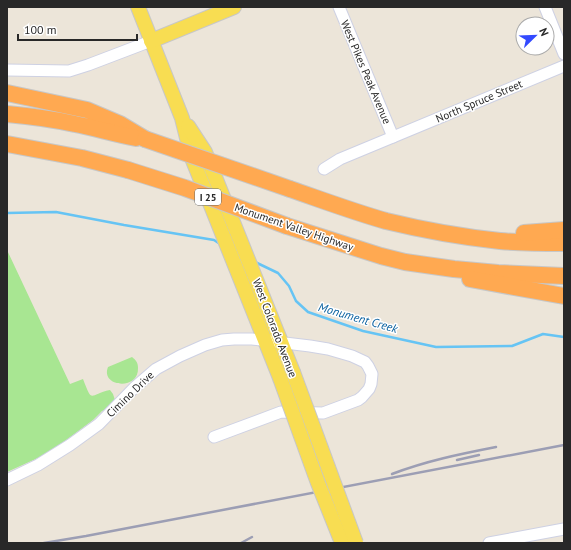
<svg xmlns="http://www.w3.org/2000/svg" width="571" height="550" font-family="'PT Sans',sans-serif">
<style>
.green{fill:#a8e692}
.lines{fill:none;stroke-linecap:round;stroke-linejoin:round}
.stream{stroke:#66c4f4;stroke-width:2.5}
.minor-casing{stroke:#ced1e3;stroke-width:13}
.major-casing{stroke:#c7c7c7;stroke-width:16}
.highway-casing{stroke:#c7c7c7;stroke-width:18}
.minor{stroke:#fff;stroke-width:11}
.major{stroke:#f8dd52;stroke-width:14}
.highway{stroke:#ffa951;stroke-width:16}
.rail{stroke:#9c9eb4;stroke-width:2.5}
.major-bridge-casing{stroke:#c7c7c7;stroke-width:16;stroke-linecap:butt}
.highway-bridge-casing{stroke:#c7c7c7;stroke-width:18;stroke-linecap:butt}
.major-bridge{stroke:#f8dd52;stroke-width:14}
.highway-bridge{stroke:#ffa951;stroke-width:16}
.labels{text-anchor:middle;stroke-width:3;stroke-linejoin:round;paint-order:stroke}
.shield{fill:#fff;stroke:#686868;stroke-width:1}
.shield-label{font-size:10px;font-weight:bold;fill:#282828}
.street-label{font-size:11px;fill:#282828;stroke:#fff}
.water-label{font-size:12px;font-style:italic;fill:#065f9f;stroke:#fff}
</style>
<rect width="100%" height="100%" fill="#ece5d9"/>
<g class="green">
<path d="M7,250L70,384L83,379C93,405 89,394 110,390L113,394L115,400L110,408L102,411L93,420L65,441L40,457L7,472Z"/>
<path d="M132,357C136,360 138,363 138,368C139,391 100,387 108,367Z"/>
</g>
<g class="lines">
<g class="stream">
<polyline points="7,213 56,212 124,225 214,240 220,244"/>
<polyline points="255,262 278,273 289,286 296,301 308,312 363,331 436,347 512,346 543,334 564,337"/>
</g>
<g class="minor-casing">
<g id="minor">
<polyline points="339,7 393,137"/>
<polyline points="545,7 564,54"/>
<polyline points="7,70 69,71 88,65 151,41"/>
<polyline points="324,169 340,159 564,66"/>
<polyline points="7,480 38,465 70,445 99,424 134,388 156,369 180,356 205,345 222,340 234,339 252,339 310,346 328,349 352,356 365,362 368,366 372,374 371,384 369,389 362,397 358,400 323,413 281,412 214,437"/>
<polyline points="489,543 564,529"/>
</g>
</g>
<g class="major-casing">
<g id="major">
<polyline points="138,7 182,118 192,158 280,378"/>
<polyline points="151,41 234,7"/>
<polyline points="188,126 205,152 293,372"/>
</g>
</g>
<g class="highway-casing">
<g id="highway">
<polyline points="7,93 87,110 120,124 145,139"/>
<path d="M7,114C29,116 53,119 75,124C95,128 115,134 136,138"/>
<polyline points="7,144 82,158 128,170"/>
<path d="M290,189C322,200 354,212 386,221C423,230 462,237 500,241C521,243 543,243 564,243"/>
<polyline points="287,226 381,256 405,262 454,269 498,273 564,276"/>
<polyline points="524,233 564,230"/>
<polyline points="470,279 564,296"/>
</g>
</g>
<use href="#minor" class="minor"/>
<use href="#major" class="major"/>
<use href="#highway" class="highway"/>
<g class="rail">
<polyline points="457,460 479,455"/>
<path d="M392,474C426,461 460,454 496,447"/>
<polyline points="44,543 86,536 564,445"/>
<polyline points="241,543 252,537"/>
</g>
<g class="major-bridge-casing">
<g id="major-bridge">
<polyline points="293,372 356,543"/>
<polyline points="280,378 318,483 342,543"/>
</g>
</g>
<g class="highway-bridge-casing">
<g id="highway-bridge">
<polyline points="145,139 290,189"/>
<polyline points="128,170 185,188 287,226"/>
</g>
</g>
<use href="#major-bridge" class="major-bridge"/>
<use href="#highway-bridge" class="highway-bridge"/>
</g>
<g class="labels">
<rect class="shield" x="195" y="189" width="26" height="16" rx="3"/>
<g class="shield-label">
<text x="208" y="201">I 25</text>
</g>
<g class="street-label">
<text transform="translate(366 72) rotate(67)" y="4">West Pikes Peak Avenue</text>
<text transform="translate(479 101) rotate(-23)" y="4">North Spruce Street</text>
<text transform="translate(294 227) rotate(19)" y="4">Monument Valley Highway</text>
<text transform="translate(275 328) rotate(69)" y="4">West Colorado Avenue</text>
<text transform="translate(130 394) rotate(-44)" y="4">Cimino Drive</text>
</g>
<g class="water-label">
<text transform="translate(358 318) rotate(16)" y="4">Monument Creek</text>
</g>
</g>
<rect width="571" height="550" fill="none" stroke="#282828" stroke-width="16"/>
<g transform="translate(535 36) rotate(67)"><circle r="19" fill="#ffffff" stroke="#a9a9a9"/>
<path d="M0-3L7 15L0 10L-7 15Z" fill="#334aff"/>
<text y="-6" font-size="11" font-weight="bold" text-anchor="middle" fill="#282828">N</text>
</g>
<path d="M18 34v6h119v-6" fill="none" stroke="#282828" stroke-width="2"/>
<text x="24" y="34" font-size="12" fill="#282828" stroke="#ffffff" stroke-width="3" paint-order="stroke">100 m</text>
</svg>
